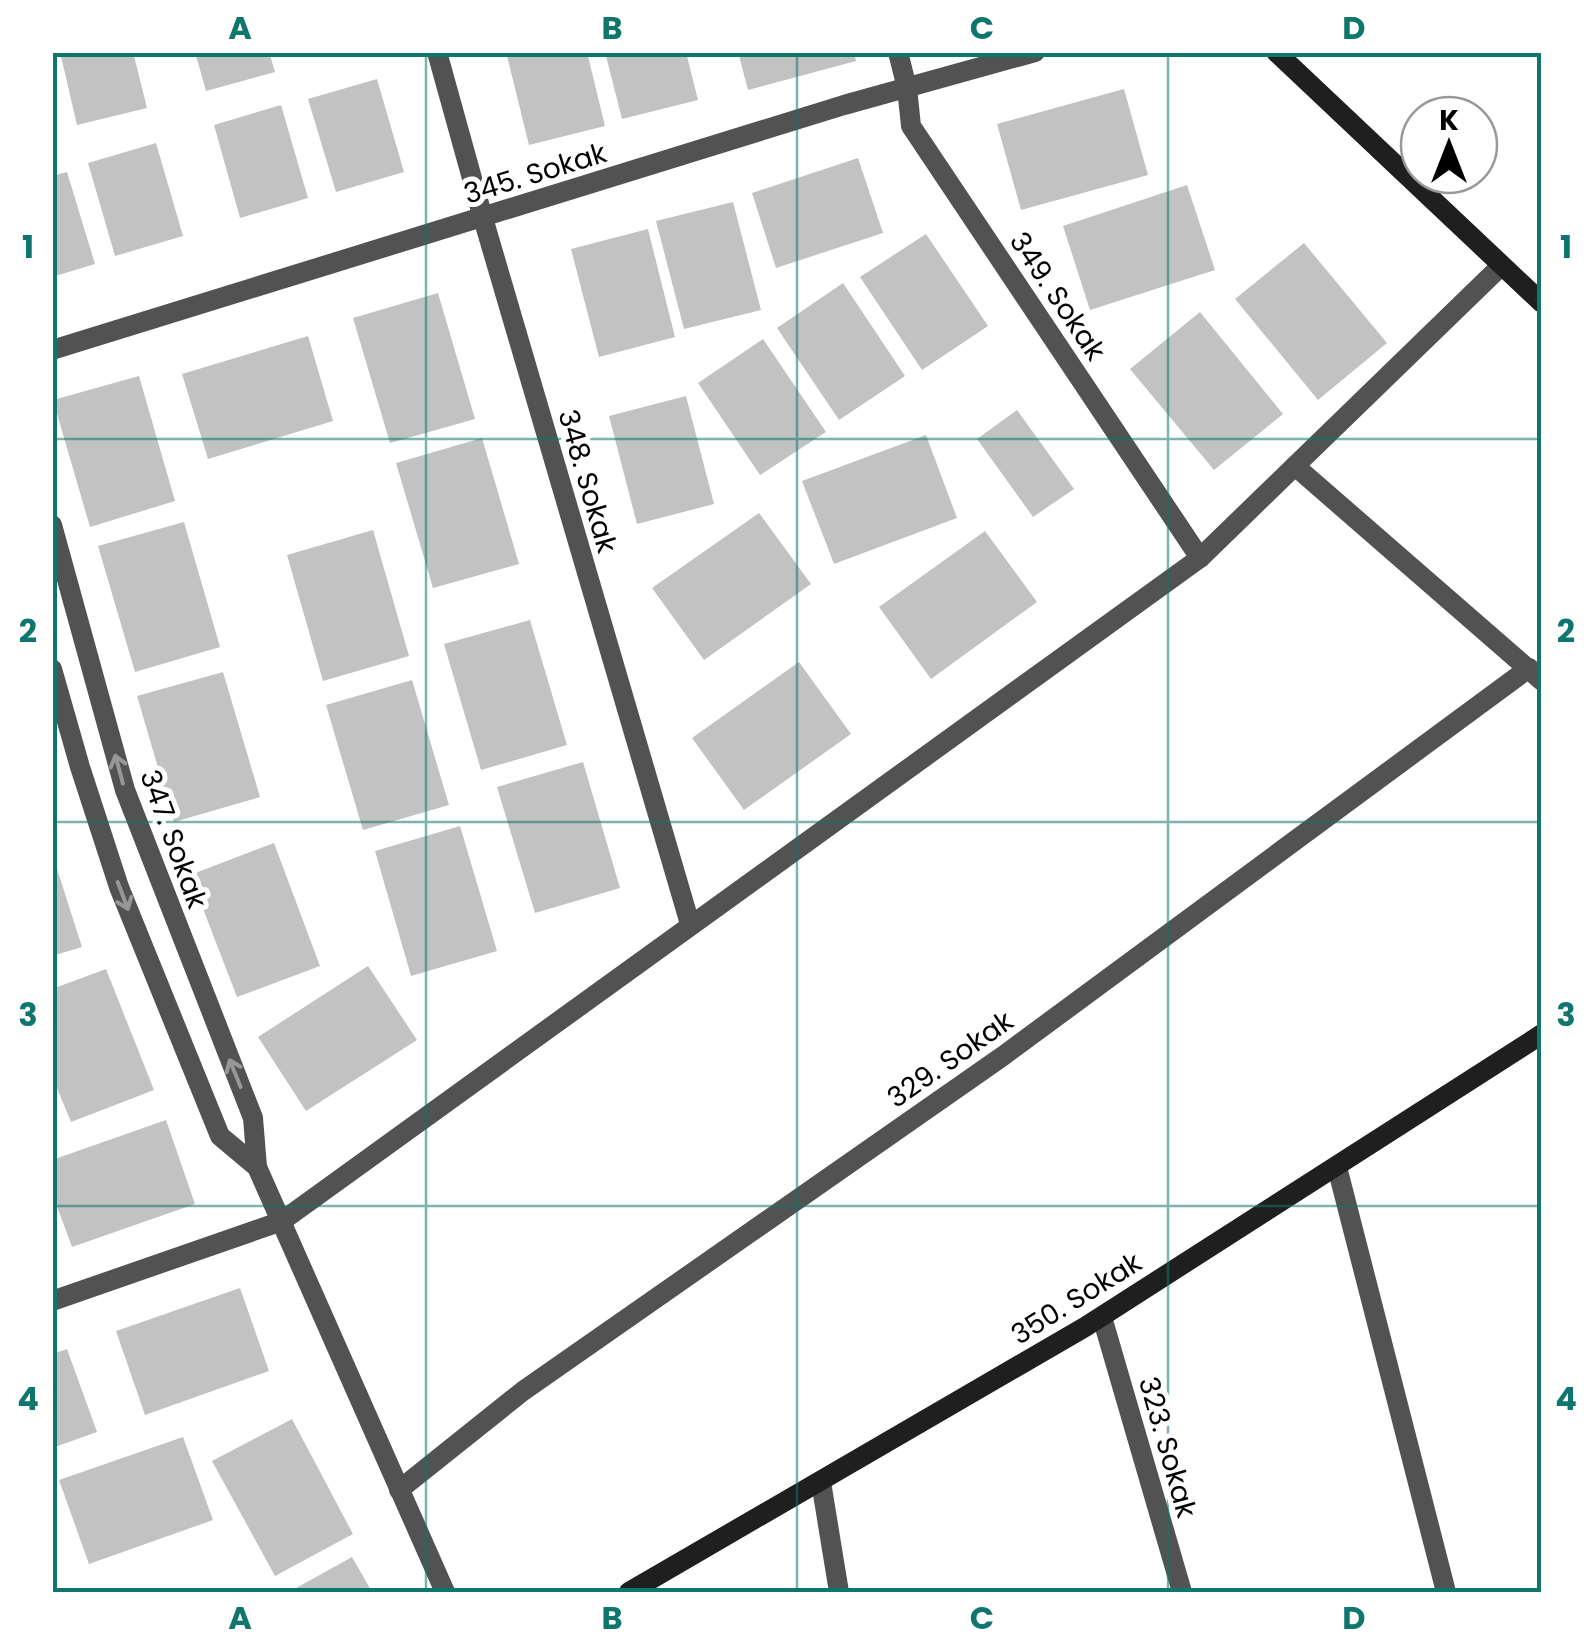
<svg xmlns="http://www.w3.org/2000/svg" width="1594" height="1645" font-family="Poppins,sans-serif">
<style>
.building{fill:#c2c2c2}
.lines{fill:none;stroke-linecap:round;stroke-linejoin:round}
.street{stroke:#525252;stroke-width:20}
.secondary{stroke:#1f1f1f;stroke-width:20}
.oneway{stroke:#979797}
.grid{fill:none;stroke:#0f766e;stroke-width:2.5;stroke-opacity:0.55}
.labels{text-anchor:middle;stroke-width:10;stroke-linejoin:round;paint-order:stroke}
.street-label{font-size:28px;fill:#000;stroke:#fff}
.neatline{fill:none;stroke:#0f766e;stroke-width:4}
.grid-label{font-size:32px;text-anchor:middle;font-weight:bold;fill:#0f766e}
</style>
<rect width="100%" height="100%" fill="#fff"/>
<g class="building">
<polygon points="60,52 133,52 147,108 77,125"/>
<polygon points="195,52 269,52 275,72 206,91"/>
<polygon points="506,52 587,52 605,126 529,145"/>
<polygon points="605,52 686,52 698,100 622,119"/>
<polygon points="738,52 854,52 856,61 748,90"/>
<polygon points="377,79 404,172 336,192 308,99"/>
<polygon points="1124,89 1148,175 1021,210 997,124"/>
<polygon points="281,105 308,198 240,218 214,125"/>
<polygon points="156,143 183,236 115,256 88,163"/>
<polygon points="858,158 883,233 776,268 752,193"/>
<polygon points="67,172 95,264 52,277 52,176"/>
<polygon points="1187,185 1215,270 1090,310 1063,226"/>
<polygon points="733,202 761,310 684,329 656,221"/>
<polygon points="648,229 675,337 599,357 571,249"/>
<polygon points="926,234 988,326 922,370 860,277"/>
<polygon points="1304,243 1387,343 1318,400 1235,299"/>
<polygon points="843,283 905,376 839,420 777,328"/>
<polygon points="438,293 475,419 390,443 353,318"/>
<polygon points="1200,312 1283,414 1214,470 1130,369"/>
<polygon points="308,336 333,421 208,459 182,374"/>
<polygon points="763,339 826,432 760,475 698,383"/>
<polygon points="139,376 175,501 90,527 53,400"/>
<polygon points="686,396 714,504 637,524 609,416"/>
<polygon points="1017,410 1074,489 1033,517 977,439"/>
<polygon points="926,435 957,518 834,564 802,481"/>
<polygon points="482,438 519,564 433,588 396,463"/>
<polygon points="759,513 811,584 704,660 652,588"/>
<polygon points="184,522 220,647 135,672 98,546"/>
<polygon points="373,530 409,656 323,681 287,555"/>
<polygon points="985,531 1037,602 931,679 879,607"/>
<polygon points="530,620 567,745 481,770 444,644"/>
<polygon points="799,662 851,734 744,810 692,738"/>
<polygon points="223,672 260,797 174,822 137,696"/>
<polygon points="412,680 449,805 363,830 326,705"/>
<polygon points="583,762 620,888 535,913 497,787"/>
<polygon points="460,826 497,951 411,976 375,851"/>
<polygon points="274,843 320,966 237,997 190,875"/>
<polygon points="52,853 82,947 52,956"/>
<polygon points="368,966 417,1040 306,1111 258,1037"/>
<polygon points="106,969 154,1090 71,1122 52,1076 52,989"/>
<polygon points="166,1120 195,1204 72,1247 52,1193 52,1160"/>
<polygon points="240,1288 269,1371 145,1415 116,1331"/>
<polygon points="67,1349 97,1432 52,1448 52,1354"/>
<polygon points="292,1419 353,1534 275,1576 212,1461"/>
<polygon points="183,1437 213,1520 89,1564 59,1480"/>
<polygon points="352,1557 372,1592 289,1592"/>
</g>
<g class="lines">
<g class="street">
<polyline points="437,52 483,218 690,924"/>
<polyline points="898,52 907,88 911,126 1200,558"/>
<polyline points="52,350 844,105 1035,52"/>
<polyline points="1295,466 1542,681"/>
<polyline points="52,525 125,790 253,1118 257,1167 445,1592"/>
<polyline points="52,669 80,767 119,887 220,1136 257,1167"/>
<polyline points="1337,1167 1446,1592"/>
<polyline points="52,1301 282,1221 1200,558 1501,266"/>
<polyline points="1102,1317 1182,1592"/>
<polyline points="821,1482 839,1592"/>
<polyline points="399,1490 523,1391 1003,1056 1529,668"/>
</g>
<g class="secondary">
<polyline points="1276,52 1542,303"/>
<polyline points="629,1592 1085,1327 1542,1034"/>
</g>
</g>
<defs><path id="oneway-shaft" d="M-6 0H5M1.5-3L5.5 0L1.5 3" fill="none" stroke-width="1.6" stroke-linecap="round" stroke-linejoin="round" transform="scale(2.5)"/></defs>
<g class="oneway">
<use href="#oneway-shaft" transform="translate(119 769) rotate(-105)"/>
<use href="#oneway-shaft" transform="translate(123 896) rotate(69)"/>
<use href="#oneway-shaft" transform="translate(235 1073) rotate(-112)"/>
</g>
<path class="grid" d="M426,52V1592M797,52V1592M1168,52V1592M52,439H1542M52,822H1542M52,1206H1542"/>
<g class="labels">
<g class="street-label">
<text transform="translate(535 173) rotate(-17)" y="10">345. Sokak</text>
<text transform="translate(1058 296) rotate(56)" y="10">349. Sokak</text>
<text transform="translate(588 481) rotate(74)" y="10">348. Sokak</text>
<text transform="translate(174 839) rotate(70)" y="10">347. Sokak</text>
<text transform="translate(950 1059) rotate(-35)" y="10">329. Sokak</text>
<text transform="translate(1076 1298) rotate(-32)" y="10">350. Sokak</text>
<text transform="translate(1168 1447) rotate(74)" y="10">323. Sokak</text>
</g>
</g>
<rect width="1594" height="1645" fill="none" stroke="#ffffff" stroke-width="110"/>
<g transform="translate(1449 145)"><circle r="48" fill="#ffffff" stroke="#999999" stroke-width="2.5"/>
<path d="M0-8L18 38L0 25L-18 38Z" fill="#000000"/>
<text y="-15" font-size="28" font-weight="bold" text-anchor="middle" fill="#000000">K</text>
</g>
<rect x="55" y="55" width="1484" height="1535" class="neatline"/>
<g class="grid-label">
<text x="240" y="39">A</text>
<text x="612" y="39">B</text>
<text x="982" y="39">C</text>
<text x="1354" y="39">D</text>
<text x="28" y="258">1</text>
<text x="1566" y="258">1</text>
<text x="28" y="642">2</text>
<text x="1566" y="642">2</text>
<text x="28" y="1026">3</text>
<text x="1566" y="1026">3</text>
<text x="28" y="1410">4</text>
<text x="1566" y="1410">4</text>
<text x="240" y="1629">A</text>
<text x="612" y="1629">B</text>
<text x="982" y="1629">C</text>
<text x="1354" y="1629">D</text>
</g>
</svg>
